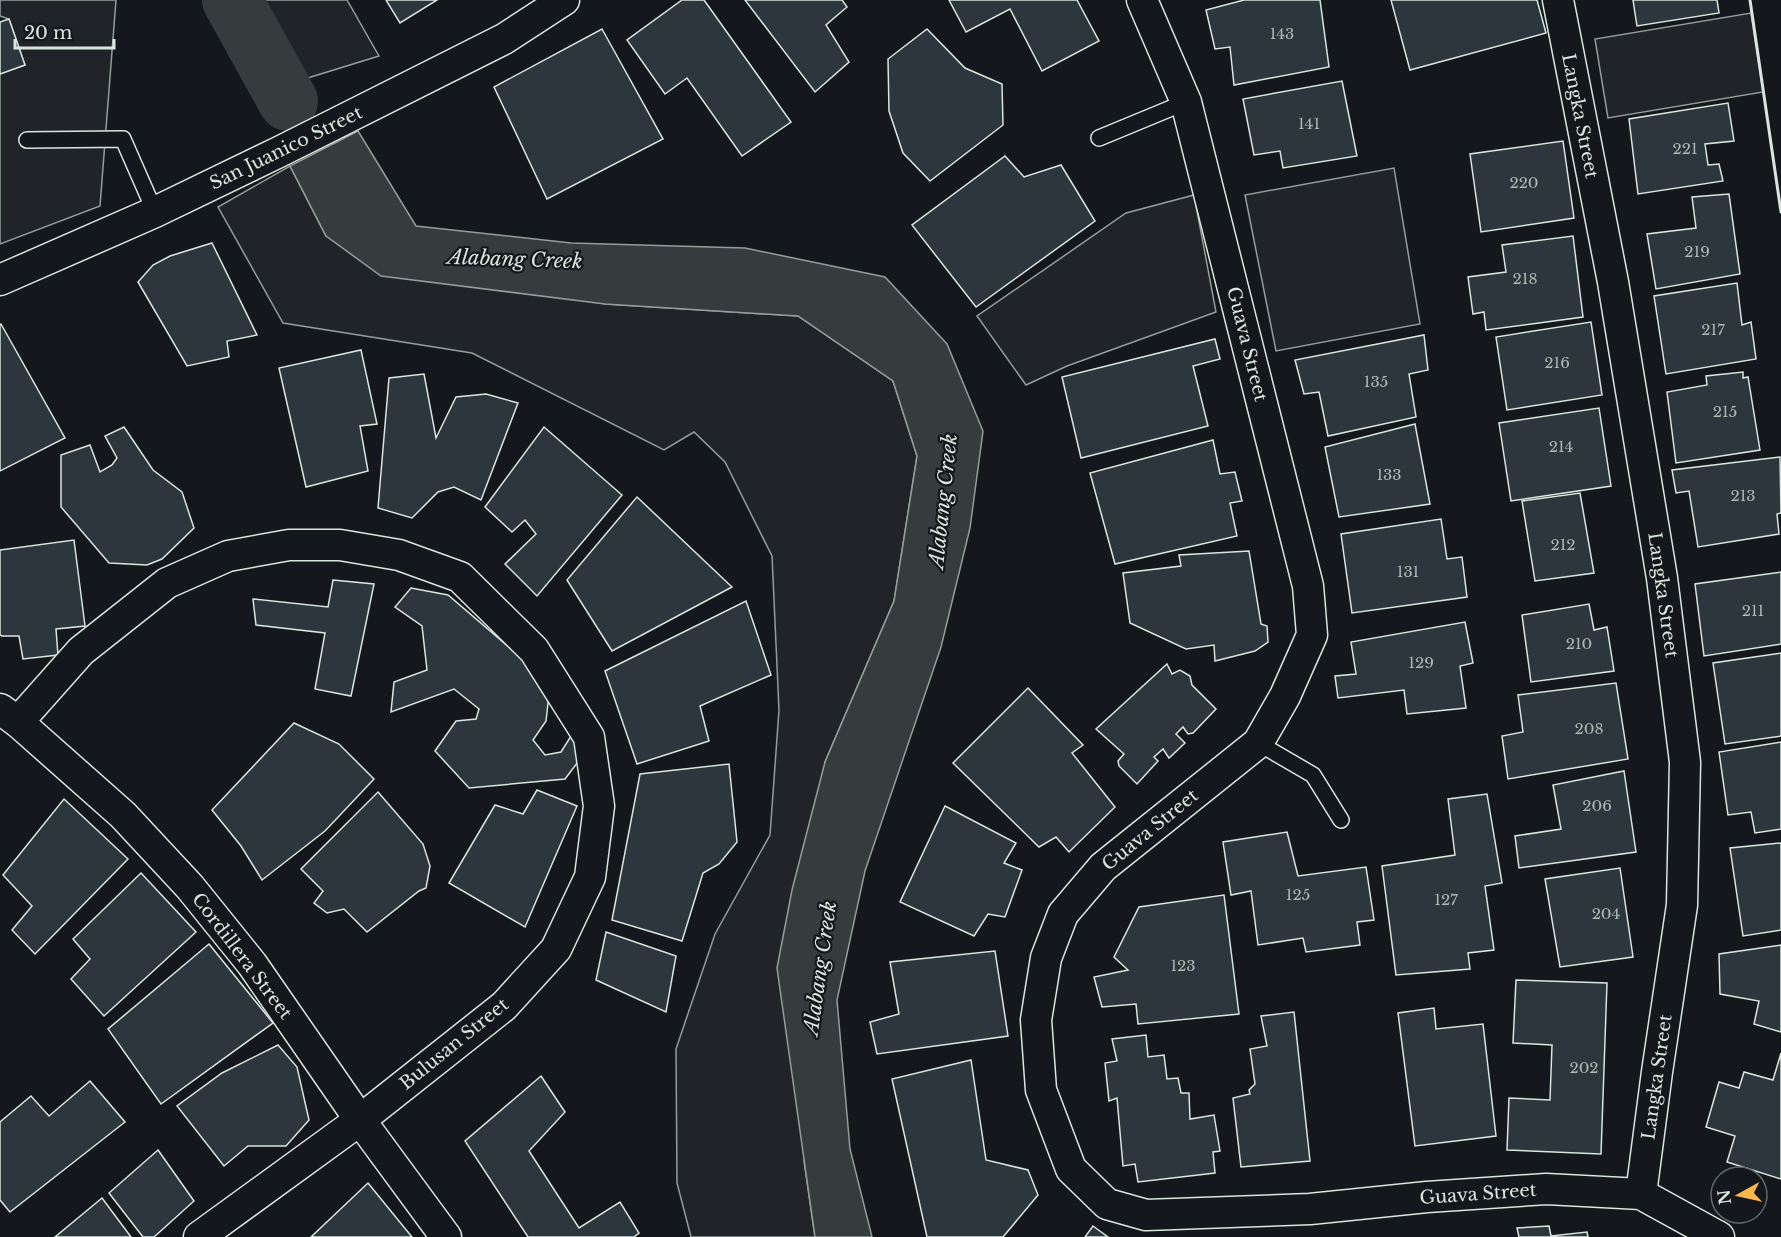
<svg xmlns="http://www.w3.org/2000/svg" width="1781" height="1237" font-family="'Libre Baskerville',serif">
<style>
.green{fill:#202428;stroke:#939e99;stroke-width:1.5}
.water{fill:#363b3e;stroke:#939e99;stroke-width:1.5}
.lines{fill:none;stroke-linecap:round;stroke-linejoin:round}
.river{stroke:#363b3e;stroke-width:60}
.building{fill:#2c363c;stroke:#d8e6dc;stroke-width:1.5}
.lane-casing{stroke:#d8e6dc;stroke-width:18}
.street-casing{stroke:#d8e6dc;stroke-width:33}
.lane{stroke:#14181c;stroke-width:15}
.street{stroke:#14181c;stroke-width:30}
.wall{stroke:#d8e6dc;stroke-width:3}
.labels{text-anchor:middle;stroke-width:4.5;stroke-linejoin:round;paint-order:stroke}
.number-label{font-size:15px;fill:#adbab4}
.street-label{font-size:18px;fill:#d8e6dc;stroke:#14181c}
.water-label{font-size:20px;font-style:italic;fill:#d8e6dc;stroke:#14181c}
</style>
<rect width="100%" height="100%" fill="#14181c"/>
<g class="green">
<polygon points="0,0 116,0 100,206 0,244 0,74 25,65 9,19 0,16"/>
<polygon points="265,0 347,0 379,56 301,80"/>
<polygon points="1751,13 1763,92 1608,118 1595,39"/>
<polygon points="290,166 326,236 605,304 798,316 893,381 917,456 894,601 825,762 804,1161 815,1237 691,1237 677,1183 676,1049 715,934 770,835 779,710 772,556 725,462 694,432 664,450 472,353 283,323 218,207"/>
<polygon points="1394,168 1420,324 1276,351 1245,195"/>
<polygon points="1194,195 1216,312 1067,366 1026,385 977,316 1126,213"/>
</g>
<polygon class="water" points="358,131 416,226 571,243 745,248 885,277 947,344 983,431 970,528 941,647 865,871 837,1000 850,1149 872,1237 815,1237 777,968 792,890 825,762 894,601 917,456 893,381 798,316 605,304 381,276 326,236 290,166"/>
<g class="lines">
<polyline class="river" points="232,0 288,101"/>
</g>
<g class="building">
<polygon points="386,0 437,0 400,23"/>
<polygon points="682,0 704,0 791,122 742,156 687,78 665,94 627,40"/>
<polygon points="745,0 842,0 847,7 826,25 849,62 815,92"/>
<polygon points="949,0 1077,0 1099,41 1042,71 1010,9 966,32"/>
<polygon points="1244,0 1320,0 1329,67 1234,85 1230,47 1215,49 1206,10"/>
<polygon points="1391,0 1537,0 1546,33 1410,70"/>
<polygon points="1633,0 1717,0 1719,13 1637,26"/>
<polygon points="9,19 25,65 0,74 0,22"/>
<polygon points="602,29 663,139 547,199 494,87"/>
<polygon points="927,29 965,68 1002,84 1003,125 930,181 903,153 889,111 888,59"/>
<polygon points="1342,81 1357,156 1283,168 1280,151 1254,155 1243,99"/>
<polygon points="1728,103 1734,141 1705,144 1708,165 1719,164 1723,181 1638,194 1629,119"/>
<polygon points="1563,141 1574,218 1481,232 1470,154"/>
<polygon points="1005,156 1024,177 1061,165 1095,221 976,307 912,225"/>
<polygon points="1729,194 1740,274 1656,289 1647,234 1696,228 1692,197"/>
<polygon points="1573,236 1583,317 1486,330 1484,312 1473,314 1468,277 1506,272 1502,245"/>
<polygon points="212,243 257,335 227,341 229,357 187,366 138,282 153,265 170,256"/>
<polygon points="1737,283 1742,325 1751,322 1756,359 1666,374 1654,296"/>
<polygon points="1591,322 1602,395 1507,410 1496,337"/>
<polygon points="1,324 65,438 0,471 0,325"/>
<polygon points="1424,335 1428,370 1409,374 1416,417 1328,436 1319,392 1304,394 1295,360"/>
<polygon points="1215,339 1220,359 1193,366 1208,426 1081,458 1062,377"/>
<polygon points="361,350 377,424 360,426 368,471 306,487 279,368"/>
<polygon points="1743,372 1743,378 1748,377 1760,450 1676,463 1667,392 1707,385 1706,376"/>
<polygon points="424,374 436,438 456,397 486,394 518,403 481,500 454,487 438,492 412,518 378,508 389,378"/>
<polygon points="1599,408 1611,486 1511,501 1499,423"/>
<polygon points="1415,424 1430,504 1339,517 1325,447"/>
<polygon points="124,427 153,470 182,492 194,528 162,559 147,565 109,563 61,507 61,455 90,445 100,472 112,465 117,458 105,436"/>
<polygon points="544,427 622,495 537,596 505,564 536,534 525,520 512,532 485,507"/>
<polygon points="1213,440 1220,474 1235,472 1242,501 1230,503 1237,536 1115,564 1090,473"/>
<polygon points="1780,457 1781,513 1777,514 1779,534 1698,547 1689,491 1676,493 1672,470"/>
<polygon points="1580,493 1594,573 1535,581 1522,501"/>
<polygon points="637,497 732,587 612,651 567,580"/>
<polygon points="1441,519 1447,559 1462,557 1467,597 1352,613 1341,534"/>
<polygon points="74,540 85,626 56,629 58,655 23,659 19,636 2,636 0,635 0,550"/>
<polygon points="1249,551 1261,624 1267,626 1268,642 1255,651 1215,661 1214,645 1186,649 1130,623 1123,573 1181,566 1179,555"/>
<polygon points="1781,572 1781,644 1704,656 1695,584"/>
<polygon points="333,580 374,584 351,696 315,689 325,633 256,625 253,599 328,607"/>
<polygon points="411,588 448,595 544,677 548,703 546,721 533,740 545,755 561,752 571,736 584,754 565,779 469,788 435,751 456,721 476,719 479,709 454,689 391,712 394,682 427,670 422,626 395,607"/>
<polygon points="746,601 771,675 700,706 709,741 637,764 605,671"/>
<polygon points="1589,604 1594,630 1607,627 1614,671 1531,682 1522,615"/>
<polygon points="1465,622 1473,663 1460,666 1466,708 1407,714 1404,690 1338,698 1335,676 1356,674 1351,642"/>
<polygon points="1781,653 1781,736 1725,744 1713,663"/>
<polygon points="1167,664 1172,674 1180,670 1190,676 1192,685 1216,709 1193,733 1188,734 1183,727 1176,734 1185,743 1169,758 1163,749 1154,757 1158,761 1137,784 1119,766 1118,761 1124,754 1096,729"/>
<polygon points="1616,683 1628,759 1508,779 1502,736 1523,732 1518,695"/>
<polygon points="1028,688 1083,745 1072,753 1115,807 1069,852 1056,837 1039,847 953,763"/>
<polygon points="294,723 339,744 374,779 325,831 262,880 241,846 212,810"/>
<polygon points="1781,742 1781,829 1755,833 1751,812 1728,815 1719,752"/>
<polygon points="729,764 737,842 719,864 703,873 682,941 612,920 640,774"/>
<polygon points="1624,771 1636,852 1519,868 1515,836 1561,829 1553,785"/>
<polygon points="537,790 577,806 525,927 449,883 495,805 523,814"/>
<polygon points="378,792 423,844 430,866 426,888 419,891 367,932 344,909 327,913 314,903 323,891 301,869"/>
<polygon points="1487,794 1502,883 1485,886 1494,950 1468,953 1470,969 1396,975 1382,866 1455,855 1448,799"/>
<polygon points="64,799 128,859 35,954 12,930 32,906 3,875"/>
<polygon points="945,806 1016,843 1004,863 1022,870 1005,917 988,914 974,936 900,902"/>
<polygon points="1287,832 1298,876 1366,867 1374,920 1357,922 1360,945 1306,952 1303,938 1258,945 1251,891 1231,895 1223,842"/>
<polygon points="1781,843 1781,930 1743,936 1730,848"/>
<polygon points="1620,868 1633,957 1560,967 1545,879"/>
<polygon points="141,873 196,932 104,1016 71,979 90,959 73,939"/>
<polygon points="1224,895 1239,1014 1138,1024 1136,1004 1102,1007 1094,977 1128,970 1114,957 1139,907"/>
<polygon points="606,932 676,956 666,1012 596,980"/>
<polygon points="209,944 273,1023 161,1104 108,1029"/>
<polygon points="1781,945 1781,1032 1754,1024 1759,1001 1720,994 1719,954"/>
<polygon points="995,951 1008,1036 877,1054 870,1022 899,1014 890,962"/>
<polygon points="1516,980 1607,983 1601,1154 1507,1150 1509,1098 1550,1100 1552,1045 1513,1043"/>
<polygon points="1434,1008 1436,1029 1483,1024 1496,1136 1415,1146 1398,1013"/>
<polygon points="1294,1012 1310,1161 1241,1167 1233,1098 1250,1094 1249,1090 1255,1084 1250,1049 1267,1046 1261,1016"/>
<polygon points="1146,1035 1148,1057 1164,1055 1167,1079 1178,1078 1181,1093 1189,1093 1190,1119 1214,1115 1220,1151 1213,1152 1215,1173 1138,1182 1135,1164 1123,1166 1117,1098 1109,1101 1105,1063 1117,1061 1112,1039"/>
<polygon points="278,1045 297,1067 309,1120 286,1146 248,1146 224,1166 177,1106 222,1073"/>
<polygon points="1781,1053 1781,1179 1727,1162 1735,1136 1706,1127 1719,1082 1739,1088 1744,1072 1773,1080"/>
<polygon points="971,1060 986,1160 1028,1170 1038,1195 1003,1237 927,1237 892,1079"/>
<polygon points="541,1076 565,1112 529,1151 579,1228 620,1202 639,1233 634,1237 528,1237 465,1141"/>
<polygon points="90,1081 125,1122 10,1212 0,1200 0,1122 31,1096 49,1116"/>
<polygon points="158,1150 194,1201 154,1237 143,1237 109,1193"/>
<polygon points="368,1183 412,1237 311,1237"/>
<polygon points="102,1198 131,1237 55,1237"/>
<polygon points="1093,1226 1108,1237 1085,1237"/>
<polygon points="1549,1226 1551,1236 1587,1232 1588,1237 1519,1237 1517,1228"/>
</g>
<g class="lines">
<g class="lane-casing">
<g id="lane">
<polyline points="1099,138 1186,102"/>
<polyline points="27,140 123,139 155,212"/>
<polyline points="1258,743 1313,775 1341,820"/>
</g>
</g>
<g class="street-casing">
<g id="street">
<polyline points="1142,0 1186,102 1308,586 1312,635 1285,696 1258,743 1103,867 1063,914 1046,958 1036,1020 1041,1090 1071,1169 1107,1204 1146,1215 1310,1209 1427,1197 1546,1189 1641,1194 1719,1237"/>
<polyline points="1558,0 1613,282 1662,578 1685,762 1682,905 1657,1072 1641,1194"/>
<polyline points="0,280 155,212 279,152 504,39 564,0"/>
<polyline points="0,709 18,722 123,815 190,887 252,964 360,1120 446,1237"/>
<polyline points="18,722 81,651 167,583 228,556 289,545 340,545 399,555 460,577 534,650 589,737 599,806 590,877 556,949 504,1006 360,1120 199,1237"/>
</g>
</g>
<use href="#lane" class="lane"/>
<use href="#street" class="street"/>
<polyline class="wall" points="1750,0 1781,212"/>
</g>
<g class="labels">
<g class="number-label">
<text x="1282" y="39">143</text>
<text x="1309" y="129">141</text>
<text x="1685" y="154">221</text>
<text x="1524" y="188">220</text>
<text x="1697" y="257">219</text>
<text x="1525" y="284">218</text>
<text x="1713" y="335">217</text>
<text x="1557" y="368">216</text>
<text x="1376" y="387">135</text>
<text x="1725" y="417">215</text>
<text x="1561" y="452">214</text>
<text x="1389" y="480">133</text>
<text x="1743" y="501">213</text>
<text x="1563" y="550">212</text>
<text x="1408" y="577">131</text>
<text x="1753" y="616">211</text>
<text x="1579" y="649">210</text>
<text x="1421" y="668">129</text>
<text x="1589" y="734">208</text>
<text x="1597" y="811">206</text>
<text x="1298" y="900">125</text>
<text x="1446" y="905">127</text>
<text x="1606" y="919">204</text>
<text x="1183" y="971">123</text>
<text x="1584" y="1073">202</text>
</g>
<g class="street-label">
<text transform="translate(1580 116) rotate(79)" y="6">Langka Street</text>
<text transform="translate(286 148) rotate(-26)" y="6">San Juanico Street</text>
<text transform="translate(1247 344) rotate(76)" y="6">Guava Street</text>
<text transform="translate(1663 595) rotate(82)" y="6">Langka Street</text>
<text transform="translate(1150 830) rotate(-39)" y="6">Guava Street</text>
<text transform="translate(242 956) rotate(53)" y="6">Cordillera Street</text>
<text transform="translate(454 1044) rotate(-39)" y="6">Bulusan Street</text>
<text transform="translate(1657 1077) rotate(-82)" y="6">Langka Street</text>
<text transform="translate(1478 1194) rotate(-4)" y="6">Guava Street</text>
</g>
<g class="water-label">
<text transform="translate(515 259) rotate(2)" y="7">Alabang Creek</text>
<text transform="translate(943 501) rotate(-84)" y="7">Alabang Creek</text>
<text transform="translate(820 968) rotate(-82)" y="7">Alabang Creek</text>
</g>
</g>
<g transform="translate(1739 1195) rotate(262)"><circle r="28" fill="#14181c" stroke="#626a69" stroke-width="1.5"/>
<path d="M0-4.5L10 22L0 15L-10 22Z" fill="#ffb74d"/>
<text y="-9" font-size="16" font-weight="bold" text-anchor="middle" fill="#d8e6dc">N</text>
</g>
<path d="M15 39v9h99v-9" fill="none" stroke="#d8e6dc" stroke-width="3"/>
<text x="24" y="39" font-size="18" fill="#d8e6dc" stroke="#14181c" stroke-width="4.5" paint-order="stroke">20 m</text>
</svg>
